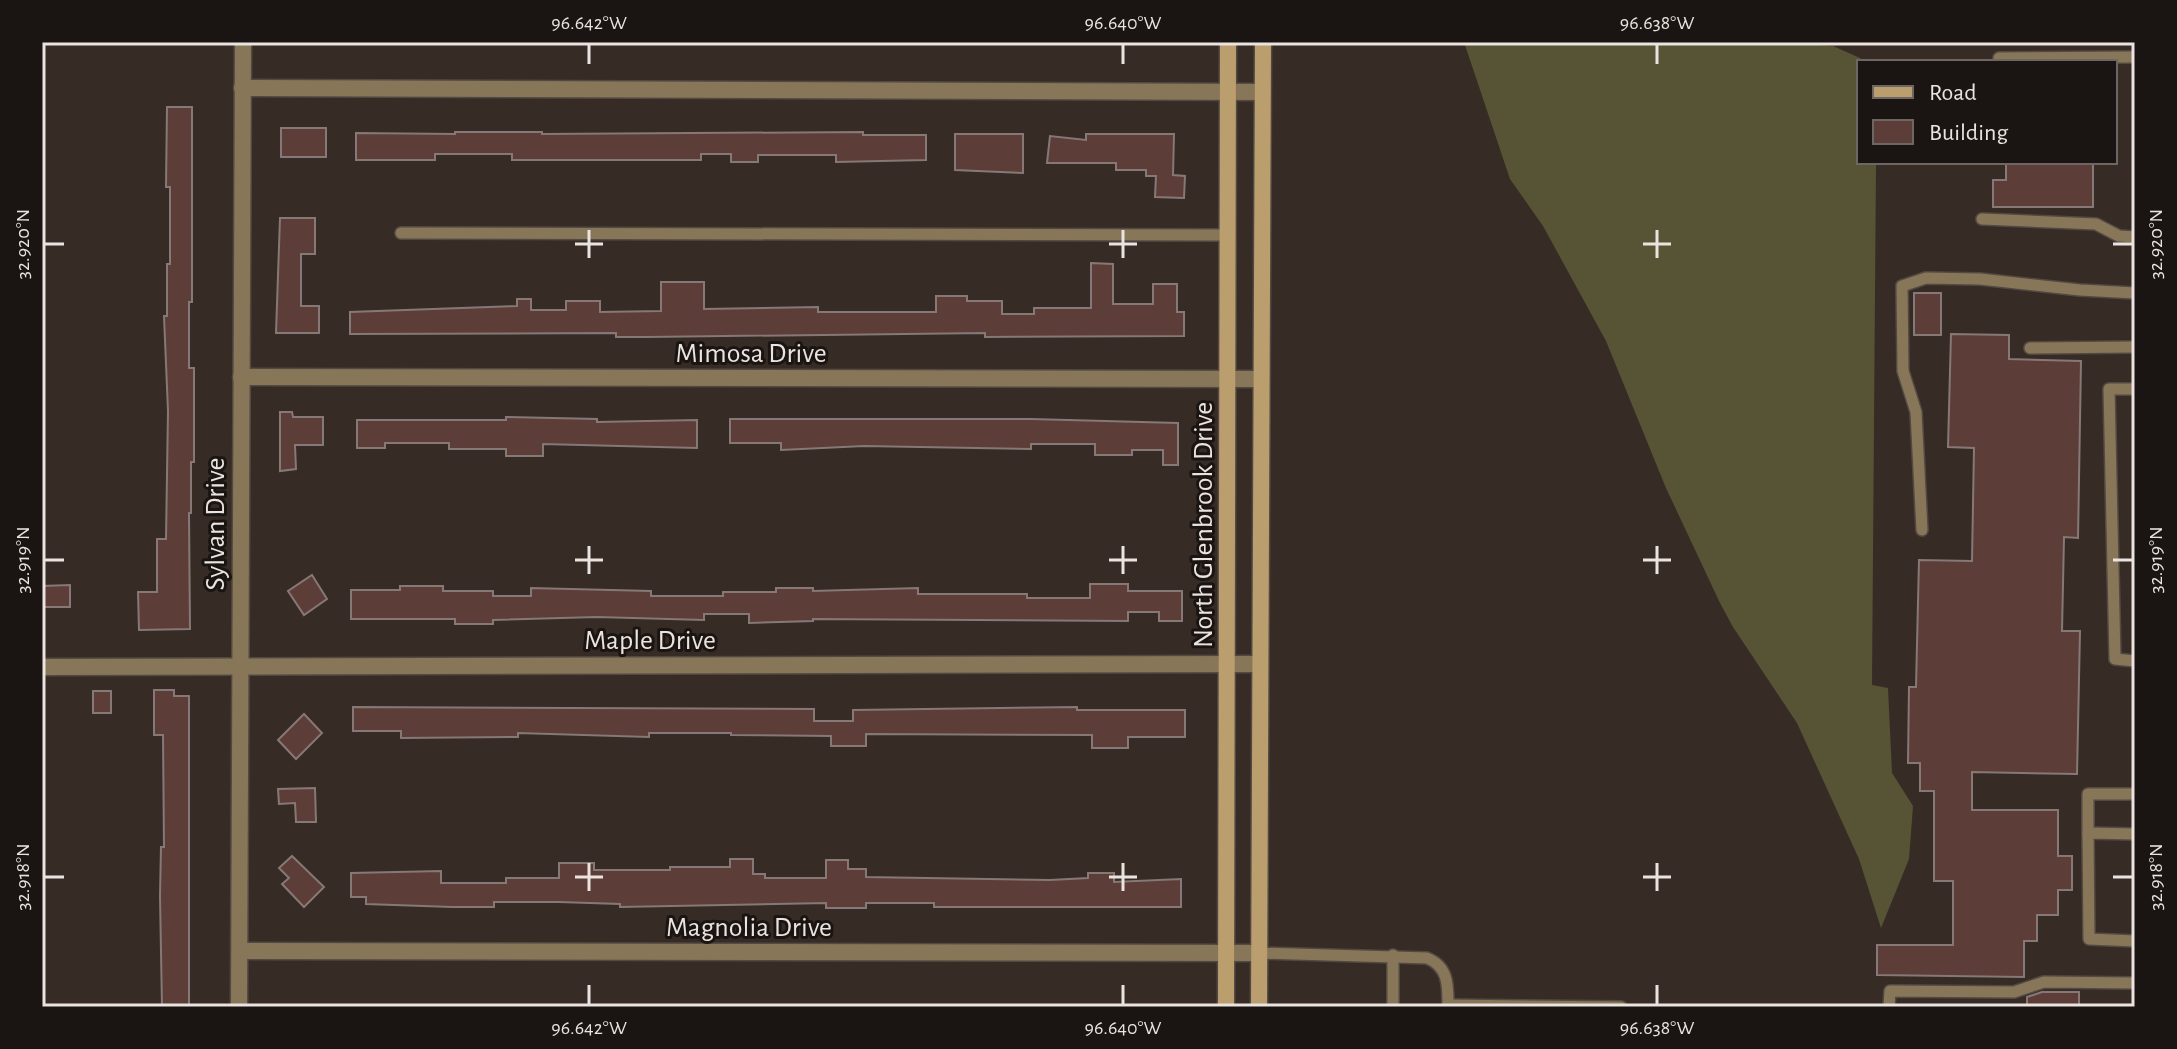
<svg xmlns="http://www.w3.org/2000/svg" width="2177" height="1049" font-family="'Alegreya Sans',sans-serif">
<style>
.forest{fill:#575435}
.building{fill:#5d3d38;stroke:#867876;stroke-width:2}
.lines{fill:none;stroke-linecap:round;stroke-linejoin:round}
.service-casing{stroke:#534943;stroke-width:14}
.minor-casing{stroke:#534943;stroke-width:19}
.tertiary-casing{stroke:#534943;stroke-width:19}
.secondary-casing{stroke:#534943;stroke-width:19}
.service{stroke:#887658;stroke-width:11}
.minor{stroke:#887658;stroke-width:16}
.tertiary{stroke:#887658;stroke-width:16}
.secondary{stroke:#bb9e6e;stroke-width:16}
.ticks{fill:none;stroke:#eae3df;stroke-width:3}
.labels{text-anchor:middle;stroke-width:6;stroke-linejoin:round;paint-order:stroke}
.street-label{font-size:28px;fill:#eae3df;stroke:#1a1512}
.neatline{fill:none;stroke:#eae3df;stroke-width:3}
.ticks-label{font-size:20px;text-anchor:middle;fill:#eae3df}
</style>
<rect width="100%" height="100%" fill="#362c25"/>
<polygon class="forest" points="1464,42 1776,42 1833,46 1860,58 1862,62 1859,62 1859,162 1876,162 1872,685 1888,688 1892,773 1913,806 1909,859 1881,928 1859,859 1797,723 1733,627 1720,603 1666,488 1606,341 1543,226 1510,179"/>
<g class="building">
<polygon points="167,107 192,107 192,302 189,302 189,368 194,368 194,462 191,462 191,513 189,513 190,629 139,630 138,592 157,592 157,539 166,539 168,411 164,316 167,316 167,264 170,264 170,187 166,187"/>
<rect x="281" y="128" width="45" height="29"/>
<polygon points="455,132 542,132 542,134 863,132 863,135 926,135 926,160 836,162 836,155 758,155 758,162 731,162 731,154 701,154 701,160 512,160 512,154 435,154 435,160 356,160 356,133 455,134"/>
<polygon points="955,134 1023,134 1023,173 955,170"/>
<polygon points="1086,134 1174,134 1173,175 1185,176 1184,198 1155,197 1156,176 1146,176 1146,170 1116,170 1116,163 1047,163 1050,136 1086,140"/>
<polygon points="2006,162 2093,162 2093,207 1993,207 1993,180 2006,180"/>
<polygon points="280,218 315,218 315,254 301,254 301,306 319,306 319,333 276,333"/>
<polygon points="1091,263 1113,264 1113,304 1153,304 1153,284 1177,284 1177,312 1184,312 1184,336 985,337 985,333 647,337 616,337 616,333 350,334 350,312 517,306 517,299 531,299 531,310 566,310 566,301 600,301 600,312 661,311 661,282 704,282 704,309 818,307 818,312 936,312 936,296 967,296 967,301 1002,301 1002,314 1034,314 1034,308 1091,308"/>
<rect x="1914" y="293" width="27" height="42"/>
<polygon points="1951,334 2009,335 2009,359 2081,361 2078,538 2064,537 2062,631 2080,631 2077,774 1972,772 1972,810 2058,810 2058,856 2072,856 2072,890 2058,890 2058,915 2037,915 2037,941 2024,941 2024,977 1877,975 1877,945 1953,945 1953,881 1934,881 1934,791 1920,791 1920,763 1908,763 1909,687 1916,687 1919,560 1972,561 1974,448 1948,447"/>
<polygon points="280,412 292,412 293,417 323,417 323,445 295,445 296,469 280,471"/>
<polygon points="506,417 597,419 597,422 697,420 697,448 543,444 543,456 506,456 506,449 449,449 449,443 385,443 385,448 357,448 357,420 506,420"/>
<polygon points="730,419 1031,419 1178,423 1178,465 1163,465 1163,450 1132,450 1132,455 1095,455 1095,444 1031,444 1031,449 864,446 781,450 781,443 730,443"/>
<polygon points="312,575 327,599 304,615 288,591"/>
<polygon points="1090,584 1128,584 1128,591 1182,591 1182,621 1159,621 1159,612 1128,612 1128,621 813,619 813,621 749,623 749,614 704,614 704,620 597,617 493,620 493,624 455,624 455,619 351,619 351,590 400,590 400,586 443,586 443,591 493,591 493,596 531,596 531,588 651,591 651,596 723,596 723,592 776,592 776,588 813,588 813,591 918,588 918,594 1027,594 1027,598 1090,598"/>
<polygon points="70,585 70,607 42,607 42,586"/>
<polygon points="154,690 174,690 174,696 189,696 189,1007 162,1007 160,896 161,847 164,847 163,735 154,735"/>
<rect x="93" y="691" width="18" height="22"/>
<polygon points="353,707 814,709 814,721 853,721 853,710 1077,707 1077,710 1185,710 1185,737 1128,737 1128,748 1092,748 1092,735 866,734 866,746 831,746 831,736 731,735 731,733 649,733 649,737 518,733 518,737 401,738 401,731 353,731"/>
<polygon points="304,714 322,733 296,759 278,740"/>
<polygon points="315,788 316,822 296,822 295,803 279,804 278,789"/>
<polygon points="292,856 324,887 304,907 282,884 289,878 279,868"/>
<polygon points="730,859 753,859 753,874 765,874 765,878 826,878 826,860 848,860 848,869 866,869 866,877 1050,880 1088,878 1088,873 1114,873 1114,882 1181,879 1181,907 934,907 934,903 866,903 866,908 826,908 826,903 620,907 620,904 559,902 494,902 494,907 452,907 366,904 366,897 351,897 351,873 441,871 441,883 506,883 506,878 559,878 559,863 594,863 594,870 670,870 670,867 730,867"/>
<polygon points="2042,992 2079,992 2079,1007 2027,1007 2027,997"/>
</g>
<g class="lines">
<g class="service-casing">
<g id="service">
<polyline points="1999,58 2135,57"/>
<polyline points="1982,219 2096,224 2119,236 2135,237"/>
<polyline points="401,233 1227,235"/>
<polyline points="2030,348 2135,347"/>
<polyline points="2135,389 2109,389 2115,659 2135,661"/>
<polyline points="1922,530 1916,412 1903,371 1902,286 1926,278 1980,279 2080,290 2135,293"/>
<polyline points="2088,833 2088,794 2135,794"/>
<polyline points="2135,834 2088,833 2089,939 2135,941"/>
<path d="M1258,953L1427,958C1449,967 1448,986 1448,1007"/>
<polyline points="1393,955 1393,1007"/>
<polyline points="1448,1005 1621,1007"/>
<polyline points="1889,1007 1890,991 2014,992 2044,982 2135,983"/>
</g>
</g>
<g class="minor-casing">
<g id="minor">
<polyline points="242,88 1262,92"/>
<polyline points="241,377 1261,379"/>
<polyline points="42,667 1259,664"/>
<polyline points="240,951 1258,953"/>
</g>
</g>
<g class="tertiary-casing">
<polyline id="tertiary" points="239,1007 243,42"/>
</g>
<g class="secondary-casing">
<g id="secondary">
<polyline points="1226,1007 1228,42"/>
<polyline points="1259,1007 1263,42"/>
</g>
</g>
<use href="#service" class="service"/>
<use href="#minor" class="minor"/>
<use href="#tertiary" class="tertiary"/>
<use href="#secondary" class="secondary"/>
</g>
<path class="ticks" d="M589,44V64M1123,44V64M1657,44V64M589,230V258M1123,230V258M1657,230V258M44,244H64M575,244H603M1109,244H1137M1643,244H1671M2113,244H2133M589,546V574M1123,546V574M1657,546V574M44,560H64M575,560H603M1109,560H1137M1643,560H1671M2113,560H2133M589,863V891M1123,863V891M1657,863V891M44,877H64M575,877H603M1109,877H1137M1643,877H1671M2113,877H2133M589,985V1005M1123,985V1005M1657,985V1005"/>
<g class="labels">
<g class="street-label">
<text x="751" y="362">Mimosa Drive</text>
<text transform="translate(214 524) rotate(-90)" y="10">Sylvan Drive</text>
<text transform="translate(1202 525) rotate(-90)" y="10">North Glenbrook Drive</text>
<text x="650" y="649">Maple Drive</text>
<text x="749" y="936">Magnolia Drive</text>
</g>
</g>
<rect width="2177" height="1049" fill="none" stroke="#1a1512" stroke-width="88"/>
<rect x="1857" y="60" width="260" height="104" fill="#1a1512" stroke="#6d6764" stroke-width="2"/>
<rect x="1873" y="86" width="40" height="12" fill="#bb9e6e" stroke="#6d6764" stroke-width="2"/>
<text x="1929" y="100" font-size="24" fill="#eae3df">Road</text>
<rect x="1873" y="120" width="40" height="24" fill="#5d3d38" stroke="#6d6764" stroke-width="2"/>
<text x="1929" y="140" font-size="24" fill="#eae3df">Building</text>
<rect x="44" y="44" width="2089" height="961" class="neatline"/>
<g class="ticks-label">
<text x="589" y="29">96.642°W</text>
<text x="1123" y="29">96.640°W</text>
<text x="1657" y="29">96.638°W</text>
<text transform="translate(22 244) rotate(-90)" y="7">32.920°N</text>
<text transform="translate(2155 244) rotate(-90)" y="7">32.920°N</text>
<text transform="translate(22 560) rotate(-90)" y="7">32.919°N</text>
<text transform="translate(2155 560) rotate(-90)" y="7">32.919°N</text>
<text transform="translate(22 877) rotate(-90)" y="7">32.918°N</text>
<text transform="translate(2155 877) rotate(-90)" y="7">32.918°N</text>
<text x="589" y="1034">96.642°W</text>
<text x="1123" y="1034">96.640°W</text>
<text x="1657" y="1034">96.638°W</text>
</g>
</svg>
